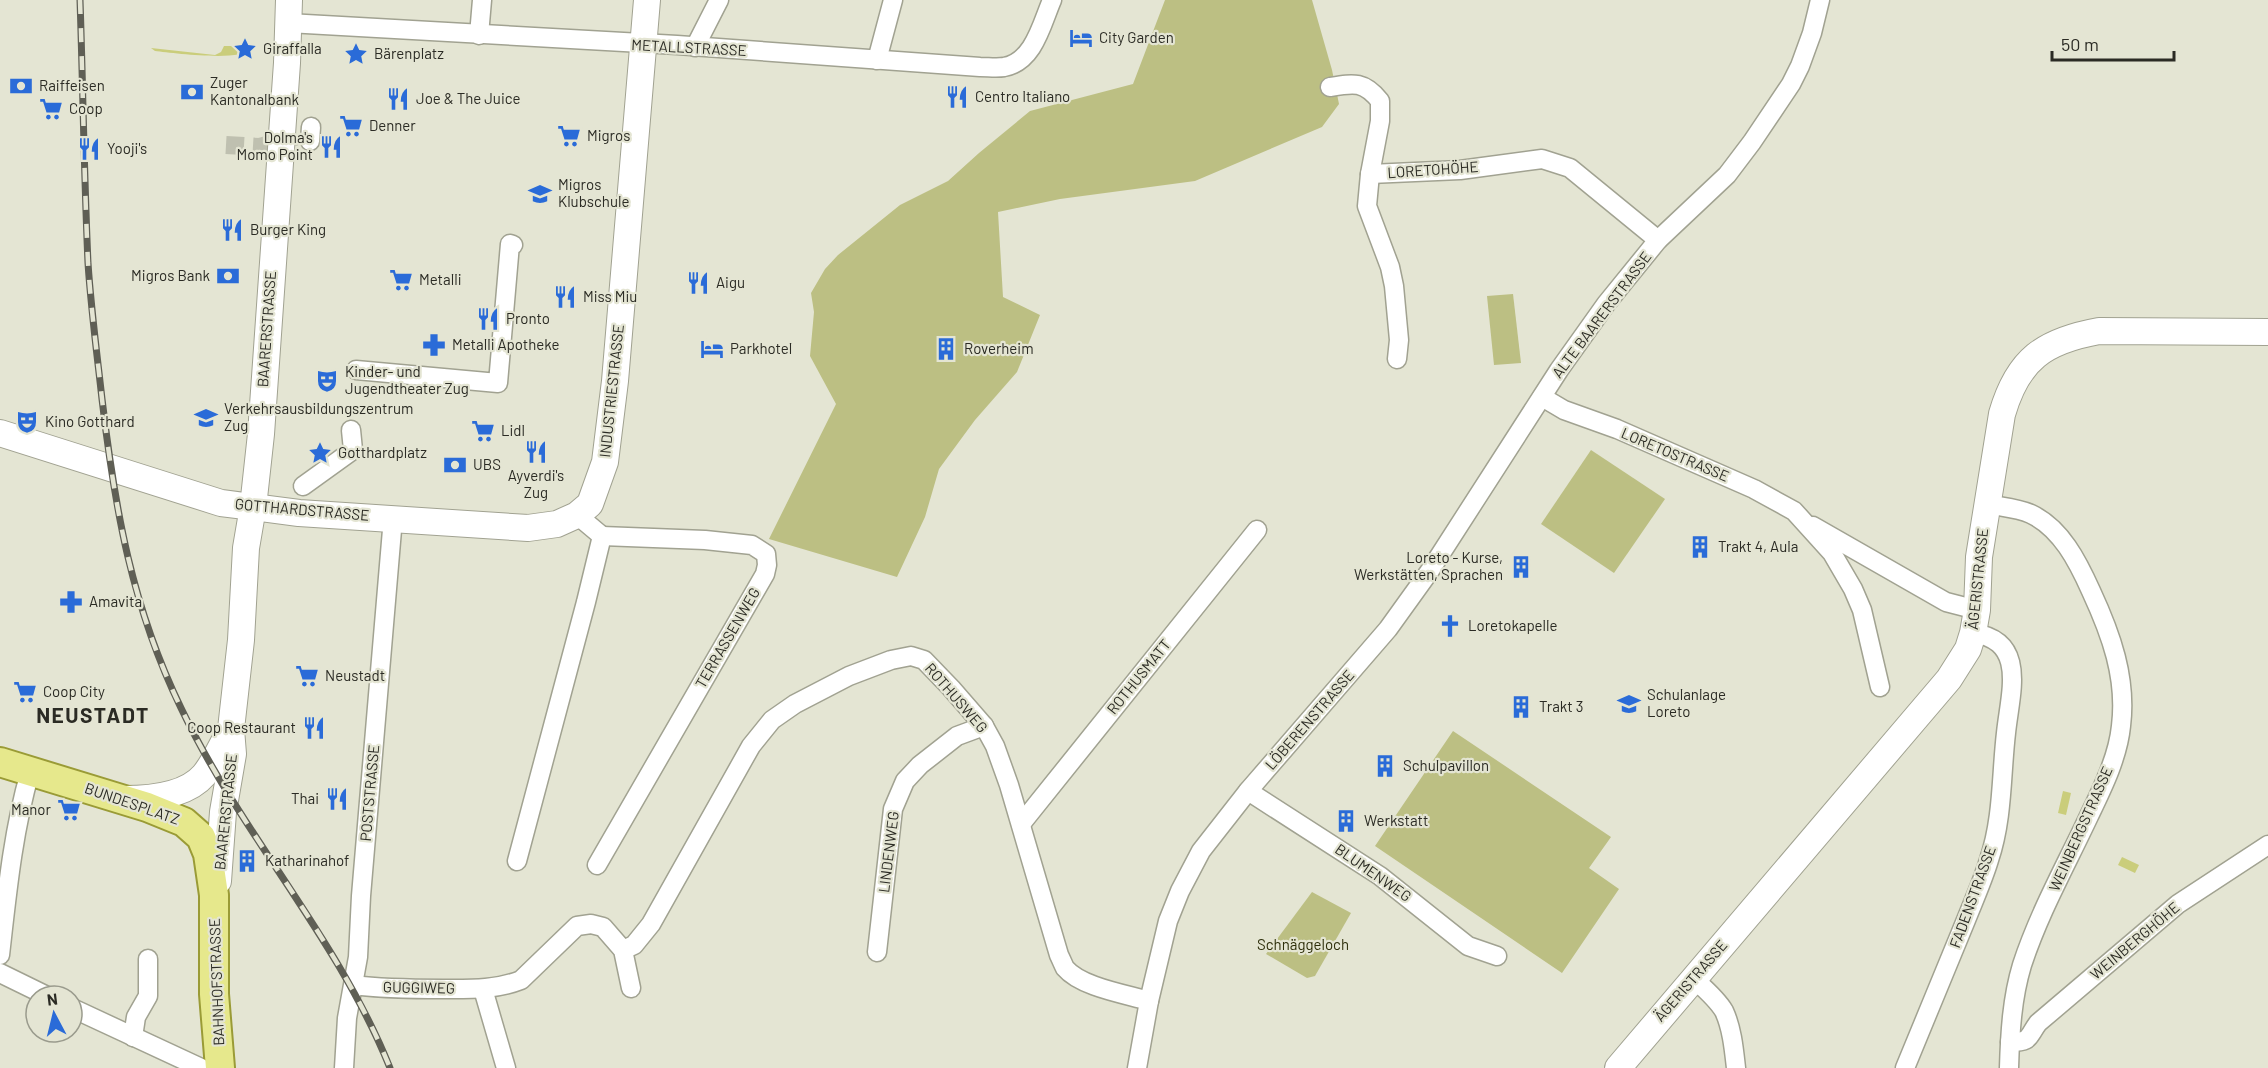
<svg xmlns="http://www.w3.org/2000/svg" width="2268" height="1068" font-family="Barlow,sans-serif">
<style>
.green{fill:#bcbf83}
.water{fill:#cacd7b}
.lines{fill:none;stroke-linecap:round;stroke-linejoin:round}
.street-tunnel{stroke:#bfc0b0;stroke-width:18;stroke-dasharray:18 9;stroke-linecap:butt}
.street-casing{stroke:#a1a291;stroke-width:21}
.secondary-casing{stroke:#a1a291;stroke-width:28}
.primary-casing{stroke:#9a9b36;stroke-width:32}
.street{stroke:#fff;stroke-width:18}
.secondary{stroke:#fff;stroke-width:26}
.primary{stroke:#e6e88c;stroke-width:28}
.rail-casing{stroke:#5f5f55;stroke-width:7}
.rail{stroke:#e4e5d3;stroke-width:4.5;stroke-dasharray:14;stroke-linecap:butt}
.labels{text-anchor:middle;stroke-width:4.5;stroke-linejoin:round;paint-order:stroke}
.poi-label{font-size:15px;fill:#2b2b24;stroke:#e4e5d3;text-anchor:start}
.street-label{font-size:15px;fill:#2b2b24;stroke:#e4e5d3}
.park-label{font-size:15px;fill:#2d2e0a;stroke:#e4e5d3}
.district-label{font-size:21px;font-weight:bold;letter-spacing:1.5px;fill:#2b2b24;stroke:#e4e5d3}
</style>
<rect width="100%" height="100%" fill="#e4e5d3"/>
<g class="green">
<polygon points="1165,0 1312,0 1332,70 1339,104 1322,127 1195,181 1060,199 998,212 1003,297 1040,315 1017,372 975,420 939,469 925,517 897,577 769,539 836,404 810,356 814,312 811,293 825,269 838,255 900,205 948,181 979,153 1030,111 1133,84"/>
<polygon points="1513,294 1521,363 1494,365 1487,296"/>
<polygon points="1591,450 1665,499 1614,573 1541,524"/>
<polygon points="1453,731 1611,837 1589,868 1619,889 1562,973 1375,846"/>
<polygon points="1312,892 1351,913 1315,976 1307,978 1266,954"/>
</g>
<g class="water">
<path d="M247,39L251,49C241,62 173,53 155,51L151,48L215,55L221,52L224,46H239Z"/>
<polygon points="2063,791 2071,793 2066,815 2058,813"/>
<polygon points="2122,857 2139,865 2135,873 2118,865"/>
</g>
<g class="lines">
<polyline class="street-tunnel" points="226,145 260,147 311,132"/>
<g class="street-casing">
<g id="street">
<path d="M288,23L677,45L980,67C988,67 997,68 1004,67C1034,62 1042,23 1052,0"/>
<polyline points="479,35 482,0"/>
<polyline points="695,47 719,0"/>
<polyline points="877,60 893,0"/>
<path d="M1330,87C1354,83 1364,81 1380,101V121L1370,174L1367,206L1390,267L1394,286L1399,340L1397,359"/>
<polyline points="310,141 311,127"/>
<polyline points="1370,174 1460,170 1542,159 1570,168 1658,240"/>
<polyline points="356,370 498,383 510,244 513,245"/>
<polyline points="1542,397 1564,410 1617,429 1754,489 1794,511 1832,553 1853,589 1862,610 1880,687"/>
<polyline points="303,486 353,450 351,430"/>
<path d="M1987,504C2001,507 2018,508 2031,514C2061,528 2078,562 2091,591C2111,634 2127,678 2121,726C2118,757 2102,789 2089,816C2066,865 2039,913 2022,965C2012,998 2010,1033 2009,1068"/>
<polyline points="1813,526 1946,602 1977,610"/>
<polyline points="1248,791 1380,876 1468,946 1497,956"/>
<polyline points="1021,824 1257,530"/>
<polyline points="517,861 586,602 602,536 577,515"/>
<polyline points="597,865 765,574 767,565 766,554 752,545 705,540 602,536"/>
<path d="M623,950L634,945L651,924L751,746L772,720L795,704L849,676L891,660L911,656L924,660L951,688L984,726L995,746L1009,785L1059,955C1061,959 1063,964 1065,968C1081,987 1125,994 1149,1001"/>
<polyline points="877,952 893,809 905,781 920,765 957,736 984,726"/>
<path d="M0,955C7,893 13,831 30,772"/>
<polyline points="0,973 47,996"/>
<path d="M1694,979C1704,988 1717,999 1724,1011C1732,1028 1734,1050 1736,1068"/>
<path d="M354,985C384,989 413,989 443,989C469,989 496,990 521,980L577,926L591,924L603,927L623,950L631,988"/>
<polyline points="483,989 506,1068"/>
<polyline points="72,1008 201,1068"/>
<polyline points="133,1037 136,1017 148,996 148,959"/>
<path d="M2010,1042C2031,1042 2027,1038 2038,1023L2178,904L2268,845"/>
<polyline points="344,1068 347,1018 358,957 361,896 393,518"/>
<polyline points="1137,1068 1149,1001 1168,921 1180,891 1201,851 1248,791 1388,629 1429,572 1559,370 1606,304 1658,240 1727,175 1752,142 1791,84 1800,66 1812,33 1820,0"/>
<path d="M1905,1068C1925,1019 1946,969 1966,920C1974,900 1983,880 1989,860C2003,818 2001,776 2006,733C2010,693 2028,641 1973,633"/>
</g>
</g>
<g class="secondary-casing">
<g id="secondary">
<polyline points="0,433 221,503 299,513 528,528 557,524 577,515 590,504 605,462 615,381 647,0"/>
<path d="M124,799C150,799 186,796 204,775C215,762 222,744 231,729"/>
<polyline points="218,881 223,812 233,754 231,729 241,640 246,548 253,507 261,434 287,63 289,0"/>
<path d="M1618,1068L1949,679L1968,649L1973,633L1977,610L1979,557L2002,414C2018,359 2044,341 2099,331L2268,332"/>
</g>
</g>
<g class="primary-casing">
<polyline id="primary" points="0,762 147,807 184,822 201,837 208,854 214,895 214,994 220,1068"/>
</g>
<use href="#street" class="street"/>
<use href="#secondary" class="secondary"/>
<use href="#primary" class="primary"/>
<g class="rail-casing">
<path id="rail" d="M80,0C83,88 84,175 88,263C91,309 97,354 102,399C115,510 132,607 181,708C241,834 338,938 390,1068"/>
</g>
<use href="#rail" class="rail"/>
</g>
<defs>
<g id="hotel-bare" transform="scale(1.8)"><path d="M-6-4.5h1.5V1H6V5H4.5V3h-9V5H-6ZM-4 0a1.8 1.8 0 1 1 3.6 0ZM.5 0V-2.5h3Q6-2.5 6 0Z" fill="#2a6bd8" stroke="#e4e5d3" stroke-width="2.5" paint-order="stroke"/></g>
<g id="sight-bare" transform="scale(1.8)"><path d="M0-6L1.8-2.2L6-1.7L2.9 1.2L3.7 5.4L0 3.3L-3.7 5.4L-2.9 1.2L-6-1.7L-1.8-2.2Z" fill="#2a6bd8" stroke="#e4e5d3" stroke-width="2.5" paint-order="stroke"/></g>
<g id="bank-bare" transform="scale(1.8)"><path d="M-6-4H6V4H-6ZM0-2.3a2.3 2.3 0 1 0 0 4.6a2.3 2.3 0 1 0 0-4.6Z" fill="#2a6bd8" stroke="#e4e5d3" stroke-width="2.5" paint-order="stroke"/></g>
<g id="restaurant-bare" transform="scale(1.8)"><path d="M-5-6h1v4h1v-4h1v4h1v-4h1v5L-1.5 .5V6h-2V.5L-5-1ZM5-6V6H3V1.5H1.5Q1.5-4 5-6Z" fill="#2a6bd8" stroke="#e4e5d3" stroke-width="2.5" paint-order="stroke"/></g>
<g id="supermarket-bare" transform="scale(1.8)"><path d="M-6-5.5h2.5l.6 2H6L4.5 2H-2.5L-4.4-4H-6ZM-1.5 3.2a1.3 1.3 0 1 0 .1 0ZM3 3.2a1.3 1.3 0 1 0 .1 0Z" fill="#2a6bd8" stroke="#e4e5d3" stroke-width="2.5" paint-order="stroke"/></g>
<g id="school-bare" transform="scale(1.8)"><path d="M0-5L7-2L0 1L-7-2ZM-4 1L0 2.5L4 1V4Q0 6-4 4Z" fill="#2a6bd8" stroke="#e4e5d3" stroke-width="2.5" paint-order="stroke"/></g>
<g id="pharmacy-bare" transform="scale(1.8)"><path d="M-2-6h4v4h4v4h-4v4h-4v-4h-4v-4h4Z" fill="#2a6bd8" stroke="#e4e5d3" stroke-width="2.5" paint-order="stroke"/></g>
<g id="building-bare" transform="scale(1.8)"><path d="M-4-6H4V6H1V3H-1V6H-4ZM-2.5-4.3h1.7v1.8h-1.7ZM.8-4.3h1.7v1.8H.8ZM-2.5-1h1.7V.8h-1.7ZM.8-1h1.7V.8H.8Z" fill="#2a6bd8" stroke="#e4e5d3" stroke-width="2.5" paint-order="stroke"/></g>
<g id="theatre-bare" transform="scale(1.8)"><path d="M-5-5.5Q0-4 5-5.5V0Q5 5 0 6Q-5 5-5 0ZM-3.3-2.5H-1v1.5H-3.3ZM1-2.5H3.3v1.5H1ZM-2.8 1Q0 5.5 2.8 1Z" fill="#2a6bd8" stroke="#e4e5d3" stroke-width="2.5" paint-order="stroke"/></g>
<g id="church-bare" transform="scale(1.8)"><path d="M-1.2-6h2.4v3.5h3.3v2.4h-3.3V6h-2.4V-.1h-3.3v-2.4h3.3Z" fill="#2a6bd8" stroke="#e4e5d3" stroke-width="2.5" paint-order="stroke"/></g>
</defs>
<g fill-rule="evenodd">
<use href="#hotel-bare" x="1081" y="38"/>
<use href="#sight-bare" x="245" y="49"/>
<use href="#sight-bare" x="356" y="54"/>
<use href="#bank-bare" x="21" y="86"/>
<use href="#bank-bare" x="192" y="92"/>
<use href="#restaurant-bare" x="957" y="97"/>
<use href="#restaurant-bare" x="398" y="99"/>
<use href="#supermarket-bare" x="51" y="109"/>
<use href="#supermarket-bare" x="351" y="126"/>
<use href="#supermarket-bare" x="569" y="136"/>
<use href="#restaurant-bare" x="331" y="147"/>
<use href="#restaurant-bare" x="89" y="149"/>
<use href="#school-bare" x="540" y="194"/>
<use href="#restaurant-bare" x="232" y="230"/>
<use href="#bank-bare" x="228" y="276"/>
<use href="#supermarket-bare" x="401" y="280"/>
<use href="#restaurant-bare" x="698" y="283"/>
<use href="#restaurant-bare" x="565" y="297"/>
<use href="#restaurant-bare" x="488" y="319"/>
<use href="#pharmacy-bare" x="434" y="345"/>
<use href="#hotel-bare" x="712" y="349"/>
<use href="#building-bare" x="946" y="349"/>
<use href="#theatre-bare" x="327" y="381"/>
<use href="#school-bare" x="206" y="418"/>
<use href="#theatre-bare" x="27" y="422"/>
<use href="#supermarket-bare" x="483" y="431"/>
<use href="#restaurant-bare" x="536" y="452"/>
<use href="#sight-bare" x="320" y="453"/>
<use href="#bank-bare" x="455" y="465"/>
<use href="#building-bare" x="1700" y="547"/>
<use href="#building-bare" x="1521" y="567"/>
<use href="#pharmacy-bare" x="71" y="602"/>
<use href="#church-bare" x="1450" y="626"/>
<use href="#supermarket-bare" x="307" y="676"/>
<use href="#supermarket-bare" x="25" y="692"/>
<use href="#school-bare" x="1629" y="704"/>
<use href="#building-bare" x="1521" y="707"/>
<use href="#restaurant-bare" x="314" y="728"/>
<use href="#building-bare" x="1385" y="766"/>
<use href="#restaurant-bare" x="337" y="799"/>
<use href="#supermarket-bare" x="69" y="810"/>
<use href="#building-bare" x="1346" y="821"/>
<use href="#building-bare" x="247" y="861"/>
</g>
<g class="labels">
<g class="poi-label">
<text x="1099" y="43">City Garden</text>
<text x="263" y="54">Giraffalla</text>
<text x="374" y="59">Bärenplatz</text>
<text x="210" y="88">Zuger<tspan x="210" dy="17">Kantonalbank</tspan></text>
<text x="39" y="91">Raiffeisen</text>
<text x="975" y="102">Centro Italiano</text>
<text x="416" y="104">Joe &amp; The Juice</text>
<text x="69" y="114">Coop</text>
<text x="369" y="131">Denner</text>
<text x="587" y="141">Migros</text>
<text x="313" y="143" text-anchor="end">Dolma's<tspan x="313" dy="17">Momo Point</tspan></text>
<text x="107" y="154">Yooji's</text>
<text x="558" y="190">Migros<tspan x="558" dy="17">Klubschule</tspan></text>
<text x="250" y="235">Burger King</text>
<text x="210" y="281" text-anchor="end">Migros Bank</text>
<text x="419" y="285">Metalli</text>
<text x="716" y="288">Aigu</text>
<text x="583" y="302">Miss Miu</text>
<text x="506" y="324">Pronto</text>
<text x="452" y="350">Metalli Apotheke</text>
<text x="730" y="354">Parkhotel</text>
<text x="964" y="354">Roverheim</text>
<text x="345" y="377">Kinder- und<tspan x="345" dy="17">Jugendtheater Zug</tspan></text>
<text x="224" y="414">Verkehrsausbildungszentrum<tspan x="224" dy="17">Zug</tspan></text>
<text x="45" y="427">Kino Gotthard</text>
<text x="501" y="436">Lidl</text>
<text x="338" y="458">Gotthardplatz</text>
<text x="473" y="470">UBS</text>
<text x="536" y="481" text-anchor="middle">Ayverdi's<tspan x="536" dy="17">Zug</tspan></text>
<text x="1718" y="552">Trakt 4, Aula</text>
<text x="1503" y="563" text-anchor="end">Loreto - Kurse,<tspan x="1503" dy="17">Werkstätten, Sprachen</tspan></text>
<text x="89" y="607">Amavita</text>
<text x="1468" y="631">Loretokapelle</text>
<text x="325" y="681">Neustadt</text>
<text x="43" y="697">Coop City</text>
<text x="1647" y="700">Schulanlage<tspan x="1647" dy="17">Loreto</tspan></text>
<text x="1539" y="712">Trakt 3</text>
<text x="296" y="733" text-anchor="end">Coop Restaurant</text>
<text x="1403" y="771">Schulpavillon</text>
<text x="319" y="804" text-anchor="end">Thai</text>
<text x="51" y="815" text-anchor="end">Manor</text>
<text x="1364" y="826">Werkstatt</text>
<text x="265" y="866">Katharinahof</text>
</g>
<g class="street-label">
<text transform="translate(689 48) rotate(3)" y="5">METALLSTRASSE</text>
<text transform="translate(1433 170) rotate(-4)" y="5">LORETOHÖHE</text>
<text transform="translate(1602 315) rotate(-53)" y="5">ALTE BAARERSTRASSE</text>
<text transform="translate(267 329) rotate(-86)" y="5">BAARERSTRASSE</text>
<text transform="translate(612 391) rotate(-84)" y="5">INDUSTRIESTRASSE</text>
<text transform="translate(1675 455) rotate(23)" y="5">LORETOSTRASSE</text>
<text transform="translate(302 510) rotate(5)" y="5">GOTTHARDSTRASSE</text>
<text transform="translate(1978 579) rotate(-84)" y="5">ÄGERISTRASSE</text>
<text transform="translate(728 638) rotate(-60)" y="5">TERRASSENWEG</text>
<text transform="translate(1139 677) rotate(-51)" y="5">ROTHUSMATT</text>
<text transform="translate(956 698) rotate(49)" y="5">ROTHUSWEG</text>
<text transform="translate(1310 720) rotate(-49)" y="5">LÖBERENSTRASSE</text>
<text transform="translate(370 793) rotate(-85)" y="5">POSTSTRASSE</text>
<text transform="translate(132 804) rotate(19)" y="5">BUNDESPLATZ</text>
<text transform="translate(226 812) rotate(-84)" y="5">BAARERSTRASSE</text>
<text transform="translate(2081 829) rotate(-66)" y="5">WEINBERGSTRASSE</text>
<text transform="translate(889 852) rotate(-83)" y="5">LINDENWEG</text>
<text transform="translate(1373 873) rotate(35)" y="5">BLUMENWEG</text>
<text transform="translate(1973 897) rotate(-70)" y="5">FADENSTRASSE</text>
<text transform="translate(2135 941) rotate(-40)" y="5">WEINBERGHÖHE</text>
<text transform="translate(1691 981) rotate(-49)" y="5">ÄGERISTRASSE</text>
<text transform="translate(217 982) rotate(-92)" y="5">BAHNHOFSTRASSE</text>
<text transform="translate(419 988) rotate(1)" y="5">GUGGIWEG</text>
</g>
<g class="park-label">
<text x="1303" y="950">Schnäggeloch</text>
</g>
<g class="district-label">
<text x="93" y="723">NEUSTADT</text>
</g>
</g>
<g transform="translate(54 1014) rotate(353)"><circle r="28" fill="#e4e5d3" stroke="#9a9b8d" stroke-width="1.5"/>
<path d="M0-4.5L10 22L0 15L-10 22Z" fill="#2a6bd8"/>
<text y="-9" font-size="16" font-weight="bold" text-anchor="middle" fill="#2b2b24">N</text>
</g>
<path d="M2052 51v9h122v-9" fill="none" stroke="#2b2b24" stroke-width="3"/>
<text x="2061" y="51" font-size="18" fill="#2b2b24" stroke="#e4e5d3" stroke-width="4.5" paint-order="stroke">50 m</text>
</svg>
